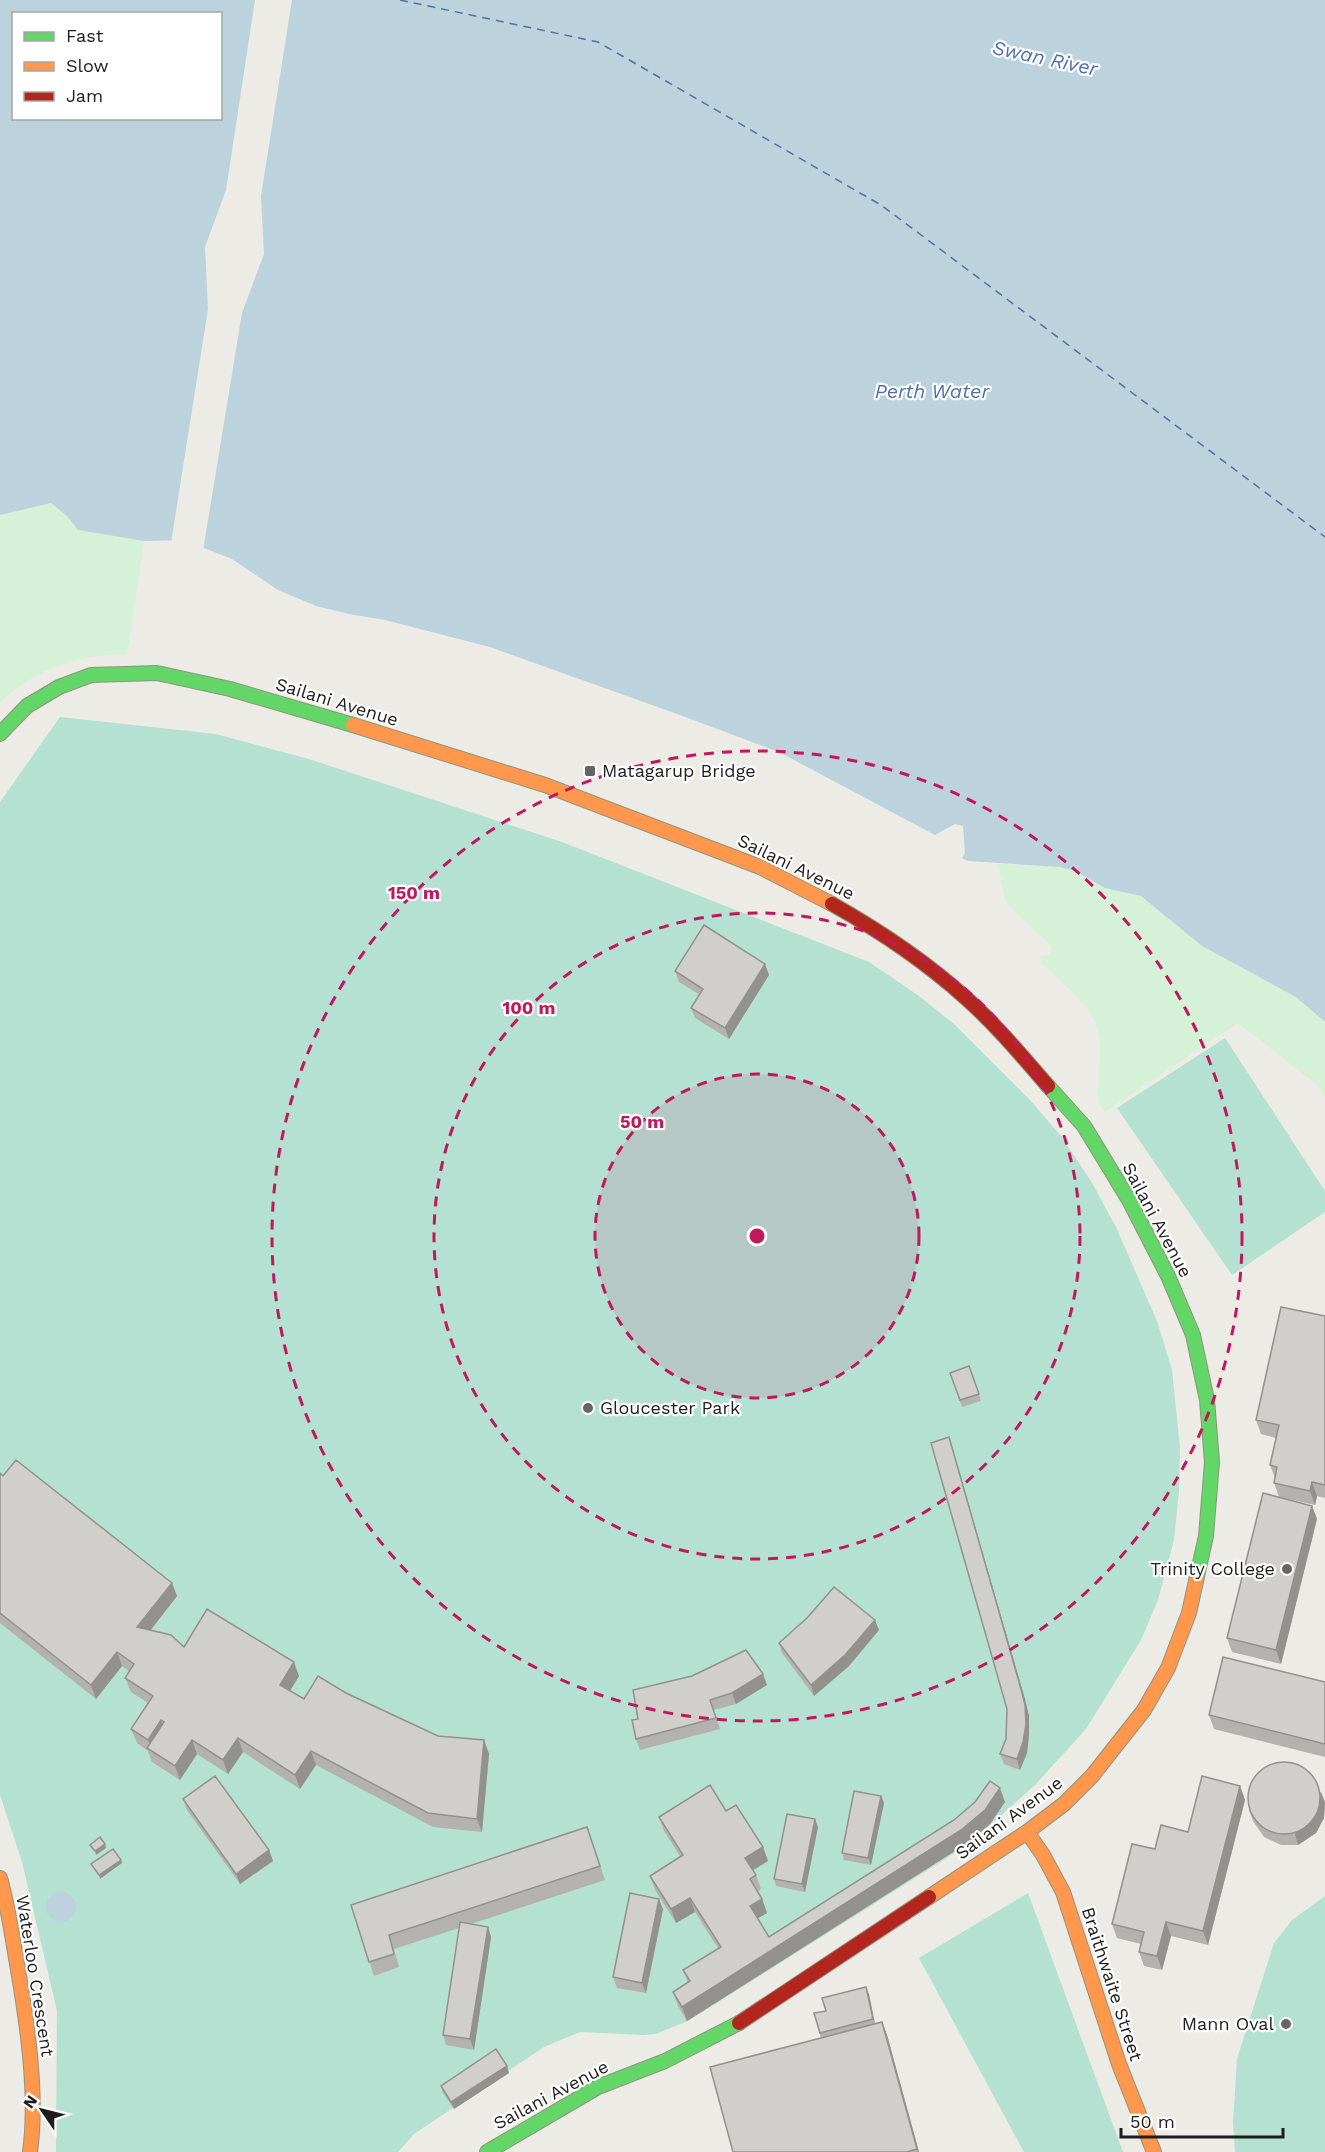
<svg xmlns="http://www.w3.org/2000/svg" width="1325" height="2152" font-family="'Work Sans',sans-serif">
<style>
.park{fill:#d5f1d8}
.pitch{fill:#b4e1d2}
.water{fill:#bcd2dd;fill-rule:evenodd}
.pier{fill:#ecebe6}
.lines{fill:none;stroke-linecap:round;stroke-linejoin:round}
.ferry{stroke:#5071a7;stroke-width:1.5;stroke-dasharray:8 6;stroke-linecap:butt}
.fast-casing{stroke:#919480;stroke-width:16}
.slow-casing{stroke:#919480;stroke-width:16}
.jam-casing{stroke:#919480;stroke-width:16}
.fast{stroke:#63d668;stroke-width:14}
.slow{stroke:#ff974d;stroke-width:14}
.jam{stroke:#b3261e;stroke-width:14}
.wall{fill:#b3b2af}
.shaded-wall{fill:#92918e}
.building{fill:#d0cfcb;stroke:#92918e;stroke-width:1.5}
.ring{fill:none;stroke:#c2185b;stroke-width:3;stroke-dasharray:10 8}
.poi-dot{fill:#656563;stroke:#fff;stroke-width:2}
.labels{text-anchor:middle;stroke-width:4.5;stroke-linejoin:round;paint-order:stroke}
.street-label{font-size:18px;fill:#1d1d1d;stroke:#fff}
.poi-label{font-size:18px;fill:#1d1d1d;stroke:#fff;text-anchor:start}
.water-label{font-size:20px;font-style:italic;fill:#5071a7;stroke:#fff}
.centre{fill:#c2185b;stroke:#fff;stroke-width:3}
.ring-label{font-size:18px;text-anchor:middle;font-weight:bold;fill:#c2185b;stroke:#fff;stroke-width:4.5;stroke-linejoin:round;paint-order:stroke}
</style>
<rect width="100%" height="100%" fill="#ecebe6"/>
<g class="park">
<path d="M51,503L67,516L78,530L144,541L127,654C76,655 38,668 0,702V515Z"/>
<path d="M998,864L1060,867L1075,871L1105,888L1141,896L1202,946L1296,997L1325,1022V1096L1316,1084L1238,1023L1105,1112L1099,1104L1098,1096C1098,1075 1103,1052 1098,1030C1091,1003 1060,982 1041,963L1040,956L1049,955L1052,947L1006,903Z"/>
</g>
<g class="pitch">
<polygon points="60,717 216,734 312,760 562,842 869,962 919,996 955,1025 1030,1100 1061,1136 1091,1181 1116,1227 1157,1321 1172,1370 1180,1447 1179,1491 1174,1540 1158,1600 1141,1640 1086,1729 1035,1785 969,1844 688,2021 656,2034 643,2035 580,2032 544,2047 414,2134 398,2152 56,2152 57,2011 22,1862 0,1795 0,802"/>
<polygon points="1225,1038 1325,1191 1325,1212 1232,1275 1117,1108"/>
<polygon points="1028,1893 1123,2152 1024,2152 919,1958"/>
<polygon points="1325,1896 1325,2152 1235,2152 1233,2122 1237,2059 1274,1943 1292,1920"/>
</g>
<g class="water">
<path d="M0,0H1325V1022L1296,997L1202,946L1141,896L1105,888L1075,871L1060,867L968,861L962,858L965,853L963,826L955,824L935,835L779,752L680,715L490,647L385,620L349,614L316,606L278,590L232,559L184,540L144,541L78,530L67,516L51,503L0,515ZM14,14H220V118H14Z"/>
<circle cx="61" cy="1907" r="15"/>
</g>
<polygon class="pier" points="255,0 292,0 261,196 264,254 242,313 203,551 183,543 171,543 208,309 205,247 226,190"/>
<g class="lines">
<polyline class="ferry" points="400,0 598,42 881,205 1325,537"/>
<g class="fast-casing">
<g id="fast">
<polyline points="0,734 27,706 59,687 91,675 157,673 230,689 353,725"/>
<polyline points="1048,1086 1084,1126 1129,1200 1168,1276 1193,1335 1207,1400 1212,1462 1206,1536 1196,1581"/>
<polyline points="487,2152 598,2087 665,2061 739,2023"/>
</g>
</g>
<g class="slow-casing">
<g id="slow">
<polyline points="353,725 545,785 760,867 832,904"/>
<polyline points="1027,1832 1043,1855 1063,1892 1119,2064 1154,2152"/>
<path d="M0,1878C8,1906 12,1935 17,1964C27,2022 38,2094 30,2152"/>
<polyline points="929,1897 1027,1832 1064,1804 1092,1776 1144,1710 1168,1668 1189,1613 1196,1581"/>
</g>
</g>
<g class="jam-casing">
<g id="jam">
<path d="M832,904C880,931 925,961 967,999C996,1025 1022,1056 1048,1086"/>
<polyline points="739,2023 929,1897"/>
</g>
</g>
<use href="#fast" class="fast"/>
<use href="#slow" class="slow"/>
<use href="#jam" class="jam"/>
</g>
<g class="wall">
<polygon points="675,971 769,975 729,1039 695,1018 691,1008 700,995 679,982"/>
<polygon points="1325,1316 1325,1498 1317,1496 1315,1505 1279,1497 1274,1483 1275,1478 1270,1465 1276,1438 1261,1434 1256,1420"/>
<polygon points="969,1366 981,1401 962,1407 950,1373"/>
<polygon points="949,1437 1025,1699 1029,1716 1029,1735 1027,1753 1020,1770 1004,1764 1000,1754 1006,1739 1007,1709"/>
<polygon points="0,1473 177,1596 151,1630 184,1647 299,1676 290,1691 304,1699 346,1693 438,1736 484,1740 489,1754 482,1832 433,1827 316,1765 300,1789 243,1752 228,1774 197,1754 180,1780 152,1762 148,1751 137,1743 131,1729 148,1703 131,1692 125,1678 130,1672 122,1666 96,1699 0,1623"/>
<polygon points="1312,1506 1317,1519 1281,1664 1232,1652 1227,1638"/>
<polygon points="879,1630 849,1666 814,1696 782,1653 779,1643"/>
<polygon points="1325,1682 1325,1757 1214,1729 1209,1715"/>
<polygon points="767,1685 736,1704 714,1710 720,1729 640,1750 636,1739 638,1719 633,1690"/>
<polygon points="1240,1786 1245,1800 1208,1945 1171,1936 1162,1970 1144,1966 1139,1952 1141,1944 1117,1938 1112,1924 1155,1849 1188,1832"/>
<polygon points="881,1796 884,1803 871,1865 844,1860 842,1853"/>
<polygon points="183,1799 269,1850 273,1861 240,1884 187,1810"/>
<polygon points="1005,1802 990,1824 966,1844 687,2021 678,2006 673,1992 688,1983 683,1970 718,1948 695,1912 676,1923 655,1890 650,1876 680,1856 664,1831 659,1817 726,1811 763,1847 768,1861 753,1870 756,1875 761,1889 757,1892 762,1899 767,1913 758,1918 769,1937"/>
<polygon points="1325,1802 1324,1818 1316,1833 1298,1845 1281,1845 1264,1837 1253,1821 1249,1810"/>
<polygon points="587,1827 605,1880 471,1924 488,1927 491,1937 474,2050 446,2045 443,2035 459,1928 394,1949 399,1967 374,1976 351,1905"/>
<polygon points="818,1827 805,1892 776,1886 774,1879"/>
<polygon points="663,1909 646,1993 617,1988 613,1977"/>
<polygon points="869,1994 875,2023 882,2022 887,2035 919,2152 733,2152 821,2038 814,2013 826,2011"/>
<polygon points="507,2066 509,2073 454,2109 443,2093 441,2086"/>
</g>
<g class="shaded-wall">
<polygon points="765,964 769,975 729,1039 725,1028"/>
<polygon points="949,1437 1025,1699 1029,1716 1029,1735 1027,1753 1020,1770 1017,1759 1026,1724"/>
<polygon points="1312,1482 1317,1496 1315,1505 1310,1491"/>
<polygon points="1312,1506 1317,1519 1281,1664 1276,1650"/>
<polygon points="172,1583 177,1596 142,1641 137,1627"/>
<polygon points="875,1620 879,1630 849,1666 814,1696 811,1685"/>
<polygon points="117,1652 122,1666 96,1699 91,1685"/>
<polygon points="294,1662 299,1676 285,1699 280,1685"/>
<polygon points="763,1674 767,1685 736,1704 732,1693"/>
<polygon points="161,1720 166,1734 153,1751 148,1740"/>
<polygon points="238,1738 243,1752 228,1774 223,1760"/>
<polygon points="192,1740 197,1754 180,1780 175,1766"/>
<polygon points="484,1740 489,1754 482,1832 477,1819"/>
<polygon points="311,1751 316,1765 300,1789 295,1775"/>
<polygon points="1240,1786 1245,1800 1208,1945 1203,1931"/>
<polygon points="1000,1788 1005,1802 990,1824 966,1844 687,2021 682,2007"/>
<polygon points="1321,1792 1325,1802 1324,1818 1316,1833 1298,1845 1295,1834"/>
<polygon points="881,1796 884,1803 871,1865 868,1858"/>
<polygon points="815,1819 818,1827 805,1892 802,1884"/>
<polygon points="105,1844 106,1848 96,1855 95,1851"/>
<polygon points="763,1847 768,1861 750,1872 745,1858"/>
<polygon points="269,1850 273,1861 240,1884 236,1874"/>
<polygon points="121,1860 122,1863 100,1879 99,1875"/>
<polygon points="690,1898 695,1912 676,1923 671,1909"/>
<polygon points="659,1899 663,1909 646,1993 642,1983"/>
<polygon points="762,1899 767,1913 755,1920 750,1906"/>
<polygon points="1166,1922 1171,1936 1162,1970 1157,1956"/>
<polygon points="488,1927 491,1937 474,2050 470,2039"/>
<polygon points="866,1987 869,1994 875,2026 873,2019"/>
<polygon points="882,2022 887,2035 919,2152 918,2152 917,2149"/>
<polygon points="507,2066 509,2073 454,2109 451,2102"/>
</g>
<g class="building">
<polygon points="704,925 765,964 725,1028 691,1008 703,989 675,971"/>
<polygon points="1281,1307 1325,1316 1325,1485 1312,1482 1310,1491 1274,1483 1277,1467 1270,1465 1279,1425 1256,1420"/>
<polygon points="969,1366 979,1394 960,1400 950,1373"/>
<polygon points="949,1437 1021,1689 1025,1705 1026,1724 1023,1742 1017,1759 1000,1754 1006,1739 1007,1709 931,1443"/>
<polygon points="16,1460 172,1583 137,1627 171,1635 184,1647 207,1609 294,1662 280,1685 304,1699 318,1676 346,1693 438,1736 484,1740 477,1819 428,1813 311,1751 295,1775 238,1738 223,1760 192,1740 175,1766 147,1748 164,1722 161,1720 148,1740 131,1729 153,1696 125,1678 134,1664 117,1652 91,1685 0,1613 0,1473 3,1476"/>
<polygon points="1263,1493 1312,1506 1276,1650 1227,1638"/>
<polygon points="834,1587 875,1620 845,1655 811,1685 779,1643 807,1618"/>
<polygon points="746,1650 763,1674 732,1693 710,1700 716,1718 636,1739 632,1720 638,1719 633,1690 692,1676"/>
<polygon points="1223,1657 1325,1682 1325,1744 1209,1715"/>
<circle cx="1284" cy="1798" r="36"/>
<polygon points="215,1776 269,1850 236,1874 183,1799"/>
<polygon points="1202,1776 1240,1786 1203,1931 1166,1922 1157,1956 1139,1952 1144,1932 1112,1924 1132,1844 1155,1849 1161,1825 1188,1832"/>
<polygon points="990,1781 1000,1788 985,1810 961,1830 682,2007 673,1992 690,1981 683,1970 721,1947 690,1898 671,1909 650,1876 683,1855 659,1817 710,1785 726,1811 736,1805 763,1847 745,1858 756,1875 750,1879 762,1899 750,1906 769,1937 954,1820 975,1802"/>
<polygon points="854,1791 881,1796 868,1858 842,1853"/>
<polygon points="787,1814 815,1819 802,1884 774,1879"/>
<polygon points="587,1827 600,1866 389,1935 394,1954 369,1962 351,1905"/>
<polygon points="100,1837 105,1844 95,1851 90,1845"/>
<polygon points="113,1849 121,1860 99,1875 91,1864"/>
<polygon points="630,1893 659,1899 642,1983 613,1977"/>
<polygon points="460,1922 488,1927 470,2039 443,2035"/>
<polygon points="866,1987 873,2019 820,2033 814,2013 826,2011 822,1998"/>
<polygon points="882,2022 917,2149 907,2152 733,2152 710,2067"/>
<polygon points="496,2049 507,2066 451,2102 441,2086"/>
</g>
<circle cx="757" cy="1236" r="162" fill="#c2185b" fill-opacity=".12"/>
<g class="ring">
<circle cx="757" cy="1236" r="162"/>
<circle cx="757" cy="1236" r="323"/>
<circle cx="757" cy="1236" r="485"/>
</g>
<g class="poi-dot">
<rect x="584" y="765" width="12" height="12" rx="3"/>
<circle cx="588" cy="1408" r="6"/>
<circle cx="1287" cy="1569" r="6"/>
<circle cx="1286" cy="2024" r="6"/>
</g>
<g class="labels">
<g class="street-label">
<text transform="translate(337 702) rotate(17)" y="6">Sailani Avenue</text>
<text transform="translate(796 867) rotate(26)" y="6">Sailani Avenue</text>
<text transform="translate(1157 1220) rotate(62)" y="6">Sailani Avenue</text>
<text transform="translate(1009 1818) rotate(-36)" y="6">Sailani Avenue</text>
<text transform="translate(35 1976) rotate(81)" y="6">Waterloo Crescent</text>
<text transform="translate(1112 1984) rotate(72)" y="6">Braithwaite Street</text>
<text transform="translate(551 2095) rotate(-28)" y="6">Sailani Avenue</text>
</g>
<g class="poi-label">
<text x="602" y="777">Matagarup Bridge</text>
<text x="600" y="1414">Gloucester Park</text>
<text x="1275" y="1575" text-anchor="end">Trinity College</text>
<text x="1274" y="2030" text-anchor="end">Mann Oval</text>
</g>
<g class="water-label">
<text transform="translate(1045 58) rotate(12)" y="7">Swan River</text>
<text x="932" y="398">Perth Water</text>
</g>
</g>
<circle cx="757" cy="1236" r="9" class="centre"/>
<g class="ring-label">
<text x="414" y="899">150 m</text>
<text x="529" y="1014">100 m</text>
<text x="642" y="1128">50 m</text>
</g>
<rect x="12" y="12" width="210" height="108" fill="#ffffff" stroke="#a5a5a5" stroke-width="1.5"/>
<rect x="24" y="32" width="30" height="9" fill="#63d668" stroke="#a5a5a5" stroke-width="1.5"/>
<text x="66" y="42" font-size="18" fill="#1d1d1d">Fast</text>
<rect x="24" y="62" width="30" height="9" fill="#ff974d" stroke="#a5a5a5" stroke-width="1.5"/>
<text x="66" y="72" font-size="18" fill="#1d1d1d">Slow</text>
<rect x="24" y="92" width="30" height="9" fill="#b3261e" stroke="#a5a5a5" stroke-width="1.5"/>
<text x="66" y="102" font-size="18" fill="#1d1d1d">Jam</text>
<g transform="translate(42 2110) rotate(305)" stroke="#ffffff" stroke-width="4.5" paint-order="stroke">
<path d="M0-4.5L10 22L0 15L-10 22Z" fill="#1d1d1d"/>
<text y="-9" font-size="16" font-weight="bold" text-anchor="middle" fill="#1d1d1d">N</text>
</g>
<path d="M1121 2128v9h162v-9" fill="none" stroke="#1d1d1d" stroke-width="3"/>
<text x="1130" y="2128" font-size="18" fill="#1d1d1d" stroke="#ffffff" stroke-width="4.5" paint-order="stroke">50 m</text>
</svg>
